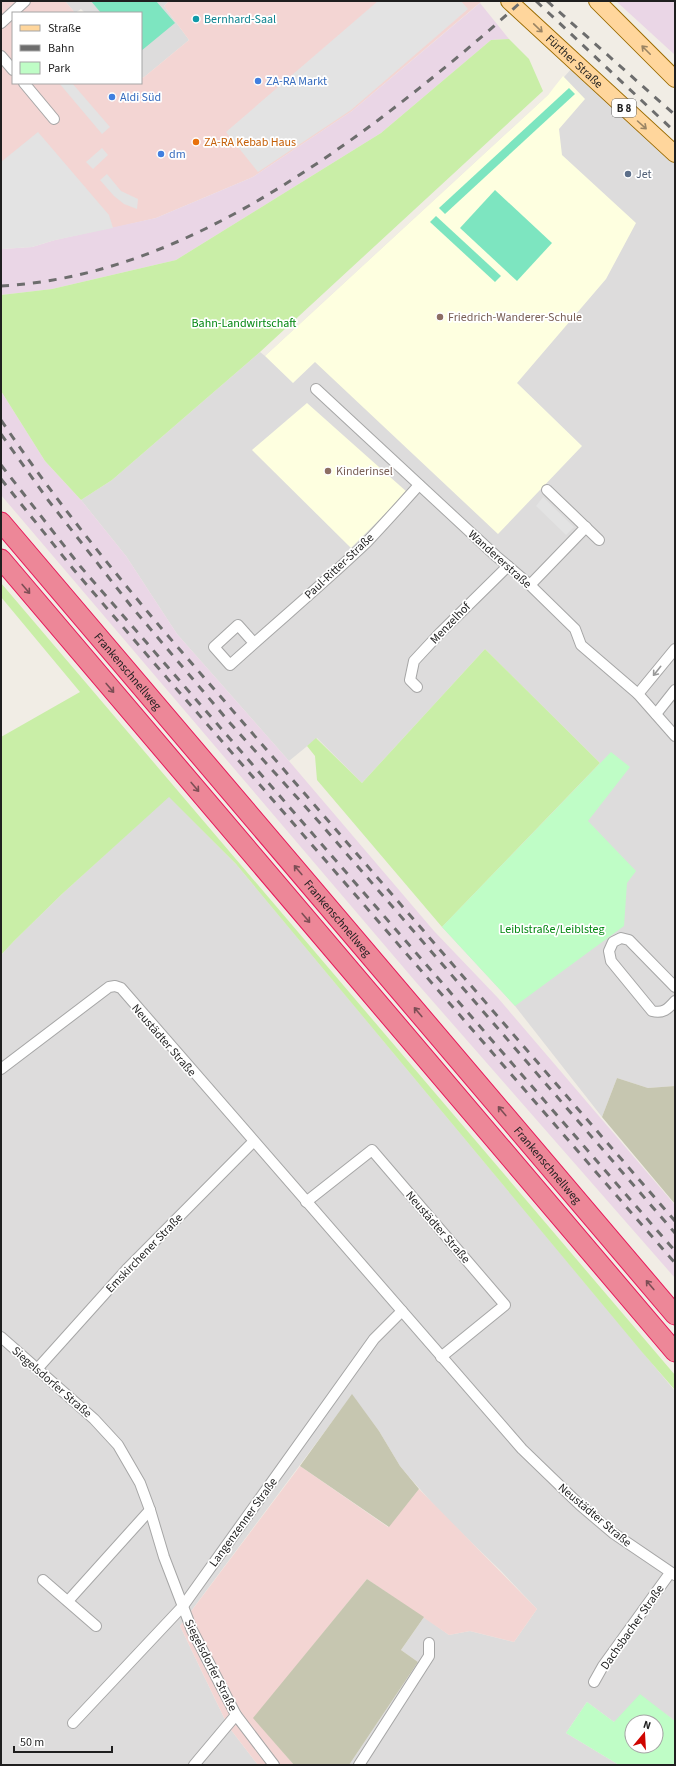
<svg xmlns="http://www.w3.org/2000/svg" width="676" height="1766" font-family="'Source Sans 3',sans-serif">
<style>
.residential{fill:#dddcdc}
.commercial{fill:#f3d5d3}
.industrial{fill:#ead6e6}
.education{fill:#feffe0}
.construction{fill:#c6c6b0}
.grass{fill:#c9eea7}
.park{fill:#bffdc6;fill-rule:evenodd}
.pitch{fill:#7de5c0}
.parking{fill:#e3e3e3}
.lines{fill:none;stroke-linecap:round;stroke-linejoin:round}
.street-casing{stroke:#a6a6a6;stroke-width:12}
.primary-casing{stroke:#9b6b00;stroke-width:18}
.highway-casing{stroke:#e8195b;stroke-width:21}
.street{stroke:#fff;stroke-width:10}
.primary{stroke:#ffd69c;stroke-width:16}
.highway{stroke:#ed8798;stroke-width:19}
.rail{stroke:#6d6d6d;stroke-width:3;stroke-dasharray:8 8;stroke-linecap:butt}
.oneway{stroke:#9a8464}
.oneway2{stroke:#7c4e55}
.oneway3{stroke:#9a9a9a}
.culture-dot{fill:#0f9aa8;stroke:#fff;stroke-width:1.5}
.shop-dot{fill:#3f7fe0;stroke:#fff;stroke-width:1.5}
.food-dot{fill:#e8710a;stroke:#fff;stroke-width:1.5}
.service-dot{fill:#5c6f8a;stroke:#fff;stroke-width:1.5}
.education-dot{fill:#8d6e63;stroke:#fff;stroke-width:1.5}
.labels{text-anchor:middle;stroke-width:3.5;stroke-linejoin:round;paint-order:stroke}
.shield{fill:#fff;stroke:#626262;stroke-width:1}
.shield-label{font-size:11px;font-weight:bold;fill:#1f1f1f}
.culture-label{font-size:12px;fill:#0d838f;stroke:#fff;text-anchor:start}
.street-label{font-size:12px;fill:#1f1f1f;stroke:#fff}
.shop-label{font-size:12px;fill:#366cbe;stroke:#fff;text-anchor:start}
.food-label{font-size:12px;fill:#c56008;stroke:#fff;text-anchor:start}
.service-label{font-size:12px;fill:#4e5e75;stroke:#fff;text-anchor:start}
.education-label{font-size:12px;fill:#785e54;stroke:#fff;text-anchor:start}
.park-label{font-size:12px;fill:#038711;stroke:#fff}
</style>
<rect width="100%" height="100%" fill="#f1ede5"/>
<g class="residential">
<polygon points="65,1 169,1 164,6 189,40 143,78 141,76 141,13 85,13 81,9 75,13"/>
<polygon points="581,58 675,148 675,1086 648,1088 617,1078 602,1117 515,1006 442,927 600,763 485,649 362,783 317,738 289,761 177,634 126,556 81,500 112,480 260,352 265,356 548,95"/>
<polygon points="169,796 236,864 675,1391 675,1721 660,1710 614,1722 587,1702 566,1733 619,1765 349,1765 418,1662 401,1650 424,1617 449,1635 470,1631 514,1642 537,1609 501,1571 442,1514 411,1479 400,1466 379,1431 352,1395 180,1626 228,1726 258,1765 1,1765 1,955 14,941 62,894"/>
</g>
<g class="commercial">
<polygon points="1,1 65,1 75,13 13,13 13,83 141,83 141,76 143,78 189,40 164,6 169,1 482,1 352,111 253,177 156,218 113,228 1,249"/>
<polygon points="300,1466 388,1527 419,1489 537,1609 514,1642 470,1631 449,1635 367,1579 254,1718 294,1765 258,1765 228,1726 180,1626"/>
</g>
<g class="industrial">
<polygon points="616,1 675,1 675,55"/>
<polygon points="480,3 509,39 491,40 381,133 176,260 52,289 1,295 1,249 32,247 55,240 156,218 253,177 352,111"/>
<polygon points="1,391 45,461 81,500 126,556 177,634 289,761 434,931 498,998 675,1205 675,1278 415,981 1,495"/>
</g>
<g class="education">
<polygon points="563,76 585,99 559,129 562,155 636,223 606,279 517,383 582,446 498,534 315,362 293,383 265,356 548,95"/>
<polygon points="307,403 407,492 351,548 252,450"/>
</g>
<g class="construction">
<polygon points="617,1078 648,1088 675,1086 675,1204 602,1117"/>
<polygon points="352,1394 379,1431 400,1466 419,1489 389,1527 300,1466"/>
<polygon points="367,1579 424,1617 401,1650 418,1662 349,1765 294,1765 253,1718"/>
</g>
<g class="grass">
<polygon points="509,39 529,59 543,91 260,352 112,480 81,500 45,461 1,391 1,295 52,289 176,260 381,133 491,40"/>
<polygon points="1,583 675,1375 675,1390 642,1352 236,864 169,797 62,894 14,941 1,955 1,737 80,692 1,597"/>
<polygon points="485,649 600,763 442,927 317,780 315,756 307,746 316,738 362,783"/>
</g>
<g class="park">
<polygon points="611,752 630,767 588,821 636,871 627,883 624,926 515,1006 442,927"/>
<path d="M640,1694L675,1721V1765H619L566,1733L587,1702L614,1722ZM632,1722H656V1746H632Z"/>
</g>
<g class="pitch">
<polygon points="91,1 156,1 175,23 141,51 141,13 101,13"/>
<polygon points="569,88 575,94 445,214 439,208"/>
<polygon points="495,190 552,243 517,281 460,228"/>
<polygon points="436,216 501,276 495,282 430,222"/>
</g>
<g class="parking">
<polygon points="378,1 461,1 468,9 351,110 258,172 226,132"/>
<polygon points="59,83 72,83 110,127 102,134"/>
<polygon points="38,132 109,215 113,228 55,240 32,247 1,249 1,162"/>
<polygon points="102,148 108,155 93,169 86,162"/>
<polygon points="107,174 121,191 138,199 137,209 124,204 114,196 100,180"/>
<polygon points="543,497 574,527 566,535 536,506"/>
</g>
<g class="lines">
<g class="street-casing">
<g id="street">
<polyline points="1,23 25,1"/>
<polyline points="1,56 13,70"/>
<polyline points="24,83 54,119"/>
<polyline points="316,389 496,556 530,585 575,629 581,645 638,694 675,736"/>
<polyline points="547,490 599,540"/>
<polyline points="530,585 586,527"/>
<path d="M254,643L238,625L214,647L230,665C275,624 322,585 366,543C384,524 402,504 419,485"/>
<polyline points="417,687 410,680 414,661 440,633 508,566"/>
<polyline points="638,694 675,649"/>
<polyline points="656,714 675,690"/>
<path d="M675,987L629,940L621,938L613,942L609,951L611,961L652,1011C663,1014 668,1009 675,1001"/>
<polyline points="1,1069 109,987 115,986 121,988 522,1449 580,1505 613,1533 675,1575"/>
<polyline points="306,1202 372,1150 505,1305 441,1357"/>
<polyline points="1,1337 94,1419 118,1445 140,1483 150,1510 164,1557 192,1630 236,1715 274,1765"/>
<polyline points="38,1368 127,1269 253,1142"/>
<polyline points="43,1580 96,1626"/>
<polyline points="68,1601 150,1510"/>
<polyline points="594,1682 603,1666 670,1573"/>
<polyline points="73,1723 183,1606 374,1339 402,1311"/>
<polyline points="194,1765 236,1715"/>
<polyline points="359,1765 429,1656 429,1643"/>
</g>
</g>
<g class="primary-casing">
<g id="primary">
<path id="s1" d="M509,1L675,154"/>
<polyline points="597,1 675,79"/>
</g>
</g>
<g class="highway-casing">
<g id="highway">
<path id="s2" d="M1,522L675,1315"/>
<polyline points="1,559 675,1352"/>
</g>
</g>
<use href="#street" class="street"/>
<use href="#primary" class="primary"/>
<use href="#highway" class="highway"/>
<g class="rail">
<polyline points="536,1 675,132"/>
<polyline points="547,1 675,115"/>
<path d="M1,286C142,278 266,203 377,121C427,83 476,43 522,1"/>
<path d="M1,420C50,493 105,561 162,629L675,1221"/>
<polyline points="1,434 48,500 131,606 230,723 320,823 675,1233"/>
<polyline points="1,465 80,566 675,1251"/>
<polyline points="1,479 74,570 154,663 675,1263"/>
</g>
</g>
<defs><path id="oneway-shaft" d="M-6 0H5M1.5-3L5.5 0L1.5 3" fill="none" stroke-width="1.6" stroke-linecap="round" stroke-linejoin="round"/></defs>
<g class="oneway">
<use href="#oneway-shaft" transform="translate(538 28) rotate(44)"/>
<use href="#oneway-shaft" transform="translate(646 50) rotate(-135)"/>
<use href="#oneway-shaft" transform="translate(642 125) rotate(42)"/>
</g>
<g class="oneway2">
<use href="#oneway-shaft" transform="translate(26 589) rotate(50)"/>
<use href="#oneway-shaft" transform="translate(110 688) rotate(50)"/>
<use href="#oneway-shaft" transform="translate(195 787) rotate(50)"/>
<use href="#oneway-shaft" transform="translate(298 870) rotate(-130)"/>
<use href="#oneway-shaft" transform="translate(306 918) rotate(50)"/>
<use href="#oneway-shaft" transform="translate(418 1012) rotate(-130)"/>
<use href="#oneway-shaft" transform="translate(502 1111) rotate(-130)"/>
<use href="#oneway-shaft" transform="translate(650 1285) rotate(-130)"/>
</g>
<use class="oneway3" href="#oneway-shaft" transform="translate(657 671) rotate(129)"/>
<circle class="culture-dot" cx="196" cy="19" r="4"/>
<g class="shop-dot">
<circle cx="258" cy="81" r="4"/>
<circle cx="112" cy="97" r="4"/>
<circle cx="161" cy="154" r="4"/>
</g>
<circle class="food-dot" cx="196" cy="142" r="4"/>
<circle class="service-dot" cx="628" cy="174" r="4"/>
<g class="education-dot">
<circle cx="440" cy="317" r="4"/>
<circle cx="328" cy="471" r="4"/>
</g>
<g class="labels">
<rect class="shield" x="612" y="99" width="24" height="18" rx="3"/>
<g class="shield-label">
<text x="624" y="112">B 8</text>
</g>
<g class="culture-label">
<text x="204" y="23">Bernhard-Saal</text>
</g>
<g class="street-label">
<text dy="4" stroke="none"><textPath href="#s1" startOffset="89">Fürther Straße</textPath></text>
<text transform="translate(500 559) rotate(42)" y="4">Wandererstraße</text>
<text transform="translate(339 566) rotate(-43)" y="4">Paul-Ritter-Straße</text>
<text transform="translate(450 623) rotate(-46)" y="4">Menzelhof</text>
<text dy="4" stroke="none"><textPath href="#s2" startOffset="196">Frankenschnellweg</textPath></text>
<text dy="4" stroke="none"><textPath href="#s2" startOffset="520">Frankenschnellweg</textPath></text>
<text transform="translate(164 1040) rotate(49)" y="4">Neustädter Straße</text>
<text dy="4" stroke="none"><textPath href="#s2" startOffset="844">Frankenschnellweg</textPath></text>
<text transform="translate(438 1227) rotate(49)" y="4">Neustädter Straße</text>
<text transform="translate(144 1253) rotate(-46)" y="4">Emskirchener Straße</text>
<text transform="translate(52 1382) rotate(41)" y="4">Siegelsdorfer Straße</text>
<text transform="translate(595 1515) rotate(40)" y="4">Neustädter Straße</text>
<text transform="translate(243 1522) rotate(-54)" y="4">Langenzenner Straße</text>
<text transform="translate(632 1627) rotate(-55)" y="4">Dachsbacher Straße</text>
<text transform="translate(211 1665) rotate(63)" y="4">Siegelsdorfer Straße</text>
</g>
<g class="shop-label">
<text x="266" y="85">ZA-RA Markt</text>
<text x="120" y="101">Aldi Süd</text>
<text x="169" y="158">dm</text>
</g>
<g class="food-label">
<text x="204" y="146">ZA-RA Kebab Haus</text>
</g>
<g class="service-label">
<text x="636" y="178">Jet</text>
</g>
<g class="education-label">
<text x="448" y="321">Friedrich-Wanderer-Schule</text>
<text x="336" y="475">Kinderinsel</text>
</g>
<g class="park-label">
<text x="244" y="327">Bahn-Landwirtschaft</text>
<text x="552" y="933">Leiblstraße/Leiblsteg</text>
</g>
</g>
<rect width="676" height="1766" fill="none" stroke="#1f1f1f" stroke-width="4"/>
<rect x="12" y="12" width="130" height="72" fill="#ffffff" stroke="#a5a5a5"/>
<rect x="20" y="25" width="20" height="6" fill="#ffd69c" stroke="#a5a5a5"/>
<text x="48" y="32" font-size="12" fill="#1f1f1f">Straße</text>
<rect x="20" y="45" width="20" height="6" fill="#6d6d6d" stroke="#a5a5a5"/>
<text x="48" y="52" font-size="12" fill="#1f1f1f">Bahn</text>
<rect x="20" y="62" width="20" height="12" fill="#bffdc6" stroke="#a5a5a5"/>
<text x="48" y="72" font-size="12" fill="#1f1f1f">Park</text>
<g transform="translate(644 1734) rotate(18)"><circle r="19" fill="#ffffff" stroke="#a5a5a5"/>
<path d="M0-3L7 15L0 10L-7 15Z" fill="#cf0500"/>
<text y="-6" font-size="11" font-weight="bold" text-anchor="middle" fill="#1f1f1f">N</text>
</g>
<path d="M14 1746v6h98v-6" fill="none" stroke="#1f1f1f" stroke-width="2"/>
<text x="20" y="1746" font-size="12" fill="#1f1f1f" stroke="#ffffff" stroke-width="3" paint-order="stroke">50 m</text>
</svg>
